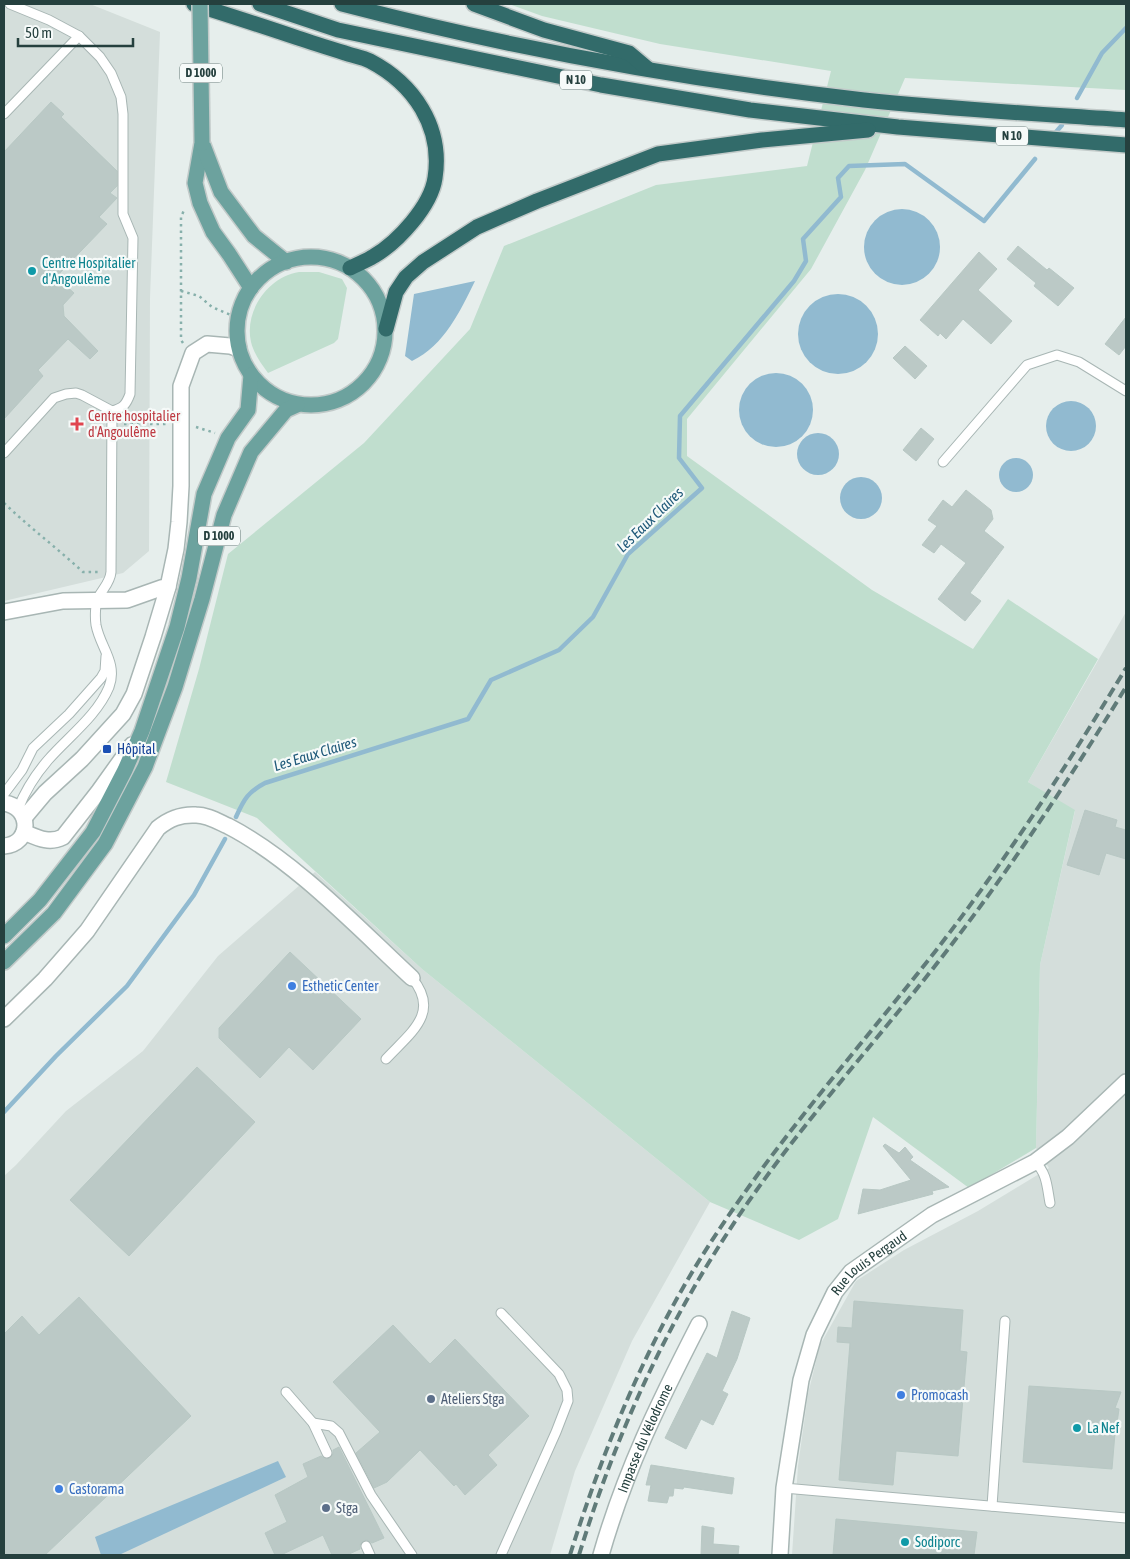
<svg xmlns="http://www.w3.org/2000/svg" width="1130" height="1559" font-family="'Asap Condensed',sans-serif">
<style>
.built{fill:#d4dedb}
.green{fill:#c0dece}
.water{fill:#91bad0}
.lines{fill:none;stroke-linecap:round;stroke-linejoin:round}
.stream{stroke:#91bad0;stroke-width:4.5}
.building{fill:#bbc9c6;stroke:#b8c8c4}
.lane-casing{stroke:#a8b6b4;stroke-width:11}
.street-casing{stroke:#a8b6b4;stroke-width:18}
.primary-casing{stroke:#c2cac9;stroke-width:18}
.highway-casing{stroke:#c2cac9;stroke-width:18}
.path{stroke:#87b0ab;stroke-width:2.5;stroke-dasharray:2.5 4;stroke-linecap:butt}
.lane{stroke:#fff;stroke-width:9}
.street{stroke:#fff;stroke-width:15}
.primary{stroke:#6ca29e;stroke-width:15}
.highway{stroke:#326b6a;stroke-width:15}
.rail{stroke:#607b79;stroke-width:4;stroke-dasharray:10 5;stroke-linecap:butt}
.primary-bridge-casing{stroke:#c2cac9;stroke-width:18;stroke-linecap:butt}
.primary-bridge{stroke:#6ca29e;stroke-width:15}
.culture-dot{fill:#0f9aa8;stroke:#f6faf9;stroke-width:2}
.health-dot{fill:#e0444e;stroke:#f6faf9;stroke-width:2}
.transit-dot{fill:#1a4fb4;stroke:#f6faf9;stroke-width:2}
.shop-dot{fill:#3f7fe0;stroke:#f6faf9;stroke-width:2}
.service-dot{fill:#5c6f8a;stroke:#f6faf9;stroke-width:2}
.labels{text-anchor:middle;stroke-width:4.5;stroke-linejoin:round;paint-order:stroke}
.shield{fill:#f6faf9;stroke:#647876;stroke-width:1}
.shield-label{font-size:12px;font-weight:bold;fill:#25403e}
.culture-label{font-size:14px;fill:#0d838f;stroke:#f6faf9;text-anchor:start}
.health-label{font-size:14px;fill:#be3a42;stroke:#f6faf9;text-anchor:start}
.transit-label{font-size:14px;fill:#164399;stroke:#f6faf9;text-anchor:start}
.shop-label{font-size:14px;fill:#366cbe;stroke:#f6faf9;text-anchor:start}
.street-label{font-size:14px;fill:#25403e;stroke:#f6faf9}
.service-label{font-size:14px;fill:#4e5e75;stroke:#f6faf9;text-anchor:start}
.water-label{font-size:15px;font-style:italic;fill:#205a7a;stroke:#f6faf9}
</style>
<rect width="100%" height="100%" fill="#e6eeec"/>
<g class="built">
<polygon points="4,4 90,4 160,32 150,298 149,551 123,573 4,601"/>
<polygon points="1126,612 1126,1555 792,1555 798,1466 808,1394 820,1345 856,1281 904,1250 978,1211 1049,1168 1036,1148 1040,965 1075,811 1028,782"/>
<polygon points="315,872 422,969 710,1202 632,1341 575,1471 550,1555 4,1555 4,1176 16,1165 66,1111 143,1051 218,956"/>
</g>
<g class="green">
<polygon points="509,4 1126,4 1126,90 905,78 865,170 811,269 687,419 687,456 872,590 973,649 1008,599 1098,659 1028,782 1075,810 1040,965 1036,1148 969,1188 873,1117 838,1219 799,1240 710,1202 422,969 257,818 166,782 199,669 228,554 364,443 470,329 504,246 656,185 807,166 831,71 660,44 542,16"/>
<path d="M319,272L342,279L347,288L338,339L334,343L268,373C261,363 254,354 251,342C244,311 268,277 299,272C305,272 312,272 319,272Z"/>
</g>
<g class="water">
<circle cx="902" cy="247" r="38"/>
<path d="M475,281C460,311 445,345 412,361L405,356L414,294Z"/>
<circle cx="838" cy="334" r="40"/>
<circle cx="776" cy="410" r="37"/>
<circle cx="1071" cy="426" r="25"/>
<circle cx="818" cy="454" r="21"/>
<circle cx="1016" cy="475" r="17"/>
<circle cx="861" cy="498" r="21"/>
<polygon points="278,1461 286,1477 119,1555 101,1555 95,1537"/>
</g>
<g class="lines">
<g class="stream">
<polyline points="1077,98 1102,53 1126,28"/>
<polyline points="1056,132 1062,125"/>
<path d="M236,817C244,799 248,792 265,783L468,719L491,680L559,650L593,617L628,554L702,488L679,458L680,416L794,281L806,261L803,239L841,197L838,178L849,166L905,164L984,221L1035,159"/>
<polyline points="4,1112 56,1056 127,986 194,895 225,839"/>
</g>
</g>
<g class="building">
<polygon points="51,102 64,114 61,117 117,171 117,186 110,193 117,198 99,217 107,224 56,277 74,293 63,305 64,316 98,351 90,359 68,339 38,370 43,376 4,419 4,152"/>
<polygon points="1018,246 1047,270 1049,268 1074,288 1058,306 1034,286 1036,283 1007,259"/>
<polygon points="979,252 997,269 978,290 1012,321 991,344 963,319 946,339 940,333 938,336 920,320"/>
<polygon points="1126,317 1126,346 1119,355 1105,344"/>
<polygon points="905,346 927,366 915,379 893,358"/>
<polygon points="921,428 934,439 916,461 903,450"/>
<polygon points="966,490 991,510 993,519 984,531 1004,547 970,593 981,601 965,621 938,599 966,563 941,544 934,553 922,545 937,526 928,520 943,500 952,507"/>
<polygon points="1085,810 1117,820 1115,827 1126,830 1126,859 1106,853 1099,875 1067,865"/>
<polygon points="290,952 361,1019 313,1070 289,1047 260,1078 219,1038 219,1028"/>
<polygon points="197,1067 255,1122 129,1256 70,1200"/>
<polygon points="885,1144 899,1153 905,1147 913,1157 910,1160 949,1187 932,1191 933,1194 858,1214 863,1189 880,1190 911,1180 883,1146"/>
<polygon points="79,1297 191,1416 45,1555 4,1555 4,1334 22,1316 39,1335"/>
<polygon points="854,1301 963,1310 960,1351 967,1352 958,1456 896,1451 893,1485 839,1480 850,1343 837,1342 838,1327 852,1328"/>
<polygon points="732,1311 750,1318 737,1359 722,1391 728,1394 713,1425 701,1419 686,1449 665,1438 707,1353 717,1358"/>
<polygon points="393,1325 430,1364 455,1339 529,1416 488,1455 497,1465 465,1495 456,1484 454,1486 420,1450 387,1482 374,1488 356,1453 380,1432 333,1382"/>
<polygon points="1029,1386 1121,1392 1115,1408 1119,1409 1117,1423 1119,1434 1115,1433 1112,1469 1023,1462"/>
<polygon points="339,1447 384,1538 372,1543 367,1540 363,1541 360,1545 360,1549 347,1555 332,1555 323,1535 281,1555 275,1555 265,1533 287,1522 275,1495 308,1477 303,1464 321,1456 326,1459 330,1458 333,1454 333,1450"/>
<polygon points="651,1465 734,1478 732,1494 684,1487 683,1489 674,1488 673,1496 669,1496 667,1503 648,1501 651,1485 646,1485"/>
<polygon points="836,1519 977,1532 974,1555 946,1553 946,1555 833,1555"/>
<polygon points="702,1526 714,1528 713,1544 739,1546 738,1555 701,1555"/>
</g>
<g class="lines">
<g class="lane-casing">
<g id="lane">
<path d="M10,4L49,20L79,36L100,57L111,73L121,97L123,114V214L133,238L130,394C126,405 123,408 112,411"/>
<polyline points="4,114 79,36"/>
<polyline points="4,453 54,398 66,394 76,393 82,395 112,411"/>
<polyline points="943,462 1027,365 1057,355 1079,362 1126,391"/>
<polyline points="4,794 22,770 33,748 69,714 101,678 105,671 106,656"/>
<path d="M18,809C25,791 36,774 48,760C68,737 97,716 109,687C118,663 100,647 96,625C95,618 95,604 98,598C103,588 110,583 111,572L112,411"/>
<path d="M386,1059C410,1033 441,1013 412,978"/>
<path d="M1035,1162C1047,1173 1047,1187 1050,1203"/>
<polyline points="286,1392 313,1423 327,1453"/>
<polyline points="313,1423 331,1426 339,1433 371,1495 412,1555"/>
<polyline points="784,1488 1126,1518"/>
<polyline points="992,1506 1005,1321"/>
<polyline points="366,1546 370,1555"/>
<polyline points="501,1555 556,1432 568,1401 567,1390 559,1374 501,1313"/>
</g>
</g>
<g class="street-casing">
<g id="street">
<polyline points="4,612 63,601 127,600 161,588 168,587"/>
<path d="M4,803C32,807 32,844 4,846"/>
<polyline points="24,818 45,793 82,759 123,714 134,694 153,637 168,587 176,549 179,522 181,486 181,386 193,353 207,344 230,346 239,349"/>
<path d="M24,832C38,838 49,844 63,837L99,791L132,745"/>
<path d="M4,1019L45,979L87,931L158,828C169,819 180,814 196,815C207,815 217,821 228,826C294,860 357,927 412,978"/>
<path id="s1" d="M601,1555C625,1471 659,1402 699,1324"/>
<path id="s2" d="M780,1555L784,1488L801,1380L814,1335L835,1292L851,1272L932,1215L1035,1162L1068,1137L1126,1082"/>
</g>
</g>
<g class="primary-casing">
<g id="primary">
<polyline points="202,143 195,183 200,203 213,232 229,254 251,288"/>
<polyline points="203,145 221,192 254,236 286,262"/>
<circle cx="311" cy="331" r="74"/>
<polyline points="4,936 40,900 93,832 125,770 142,731 177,627 189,578 204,494 228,438 248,410 251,375"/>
<polyline points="4,962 54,913 105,844 145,767 175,687 202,599 224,515 251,452 286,410 297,405"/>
</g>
</g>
<g class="highway-casing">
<g id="highway">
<path d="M194,4C228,15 263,26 298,38C313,43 329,48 345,53C353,56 362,57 370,61C414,84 443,127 435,178C431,206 398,242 374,256C366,261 358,264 350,268"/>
<polyline points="260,4 338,30 601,85 750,110 898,127 1126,145"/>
<path d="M342,4C514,49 687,80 864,100C951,109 1039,114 1126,120"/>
<polyline points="474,4 544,30 629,53 648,69"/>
<polyline points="386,329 396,292 406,277 423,262 477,227 537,201 658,154 762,140 868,130"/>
</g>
</g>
<g class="path">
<polyline points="181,291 199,296 212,307 238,318"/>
<polyline points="183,343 181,340 181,217 185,208"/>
<polyline points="124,424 166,424"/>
<polyline points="196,427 215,433"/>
<path d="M4,503C29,527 57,548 83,572H99"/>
</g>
<use href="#lane" class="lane"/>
<use href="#street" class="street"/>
<use href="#primary" class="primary"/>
<use href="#highway" class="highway"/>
<g class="rail">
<path d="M570,1555C603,1450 644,1349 702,1256C770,1148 855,1053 934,953C1004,863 1067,766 1126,668"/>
<path d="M579,1555C617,1431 667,1322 740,1214C801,1124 875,1043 942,957C1009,871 1069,780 1126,687"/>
</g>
<g class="primary-bridge-casing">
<polyline id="primary-bridge" points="200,4 202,143"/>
</g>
<use href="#primary-bridge" class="primary-bridge"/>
</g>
<g class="culture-dot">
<circle cx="32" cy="271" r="5"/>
<circle cx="1077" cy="1428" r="5"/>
<circle cx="905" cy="1542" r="5"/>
</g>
<path class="health-dot" d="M74.5 416.5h5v5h5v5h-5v5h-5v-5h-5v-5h5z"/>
<rect class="transit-dot" x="102" y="744" width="10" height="10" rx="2.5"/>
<g class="shop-dot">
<circle cx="292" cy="986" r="5"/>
<circle cx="901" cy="1395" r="5"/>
<circle cx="59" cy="1489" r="5"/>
</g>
<g class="service-dot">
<circle cx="431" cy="1399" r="5"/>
<circle cx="326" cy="1508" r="5"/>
</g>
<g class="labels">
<g class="shield">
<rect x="180" y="63.5" width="42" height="19" rx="4"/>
<rect x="560" y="70.5" width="32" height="19" rx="4"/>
<rect x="996" y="126.5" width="32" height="19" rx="4"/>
<rect x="198" y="526.5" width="42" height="19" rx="4"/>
</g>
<g class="shield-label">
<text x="201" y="77">D 1000</text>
<text x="576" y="84">N 10</text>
<text x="1012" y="140">N 10</text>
<text x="219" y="540">D 1000</text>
</g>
<g class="culture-label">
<text x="42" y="268">Centre Hospitalier<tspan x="42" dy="16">d'Angoulême</tspan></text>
<text x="1087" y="1433">La Nef</text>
<text x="915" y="1547">Sodiporc</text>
</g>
<g class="health-label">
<text x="88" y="421">Centre hospitalier<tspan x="88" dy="16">d'Angoulême</tspan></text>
</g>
<g class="transit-label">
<text x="117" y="754">Hôpital</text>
</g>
<g class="shop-label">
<text x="302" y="991">Esthetic Center</text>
<text x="911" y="1400">Promocash</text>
<text x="69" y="1494">Castorama</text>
</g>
<g class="street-label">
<text dy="5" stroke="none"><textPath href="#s2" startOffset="316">Rue Louis Pergaud</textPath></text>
<text dy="5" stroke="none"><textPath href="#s1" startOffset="125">Impasse du Vélodrome</textPath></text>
</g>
<g class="service-label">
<text x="441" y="1404">Ateliers Stga</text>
<text x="336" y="1513">Stga</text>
</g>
<g class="water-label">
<text transform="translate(650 520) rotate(-44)" y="5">Les Eaux Claires</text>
<text transform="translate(315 754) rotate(-17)" y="5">Les Eaux Claires</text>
</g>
</g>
<rect width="1130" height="1559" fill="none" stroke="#25403e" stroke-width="10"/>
<path d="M18 38v8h115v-8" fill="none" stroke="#25403e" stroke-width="2.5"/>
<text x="25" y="38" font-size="15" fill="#25403e" stroke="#f6faf9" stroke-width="4" paint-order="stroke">50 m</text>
</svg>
